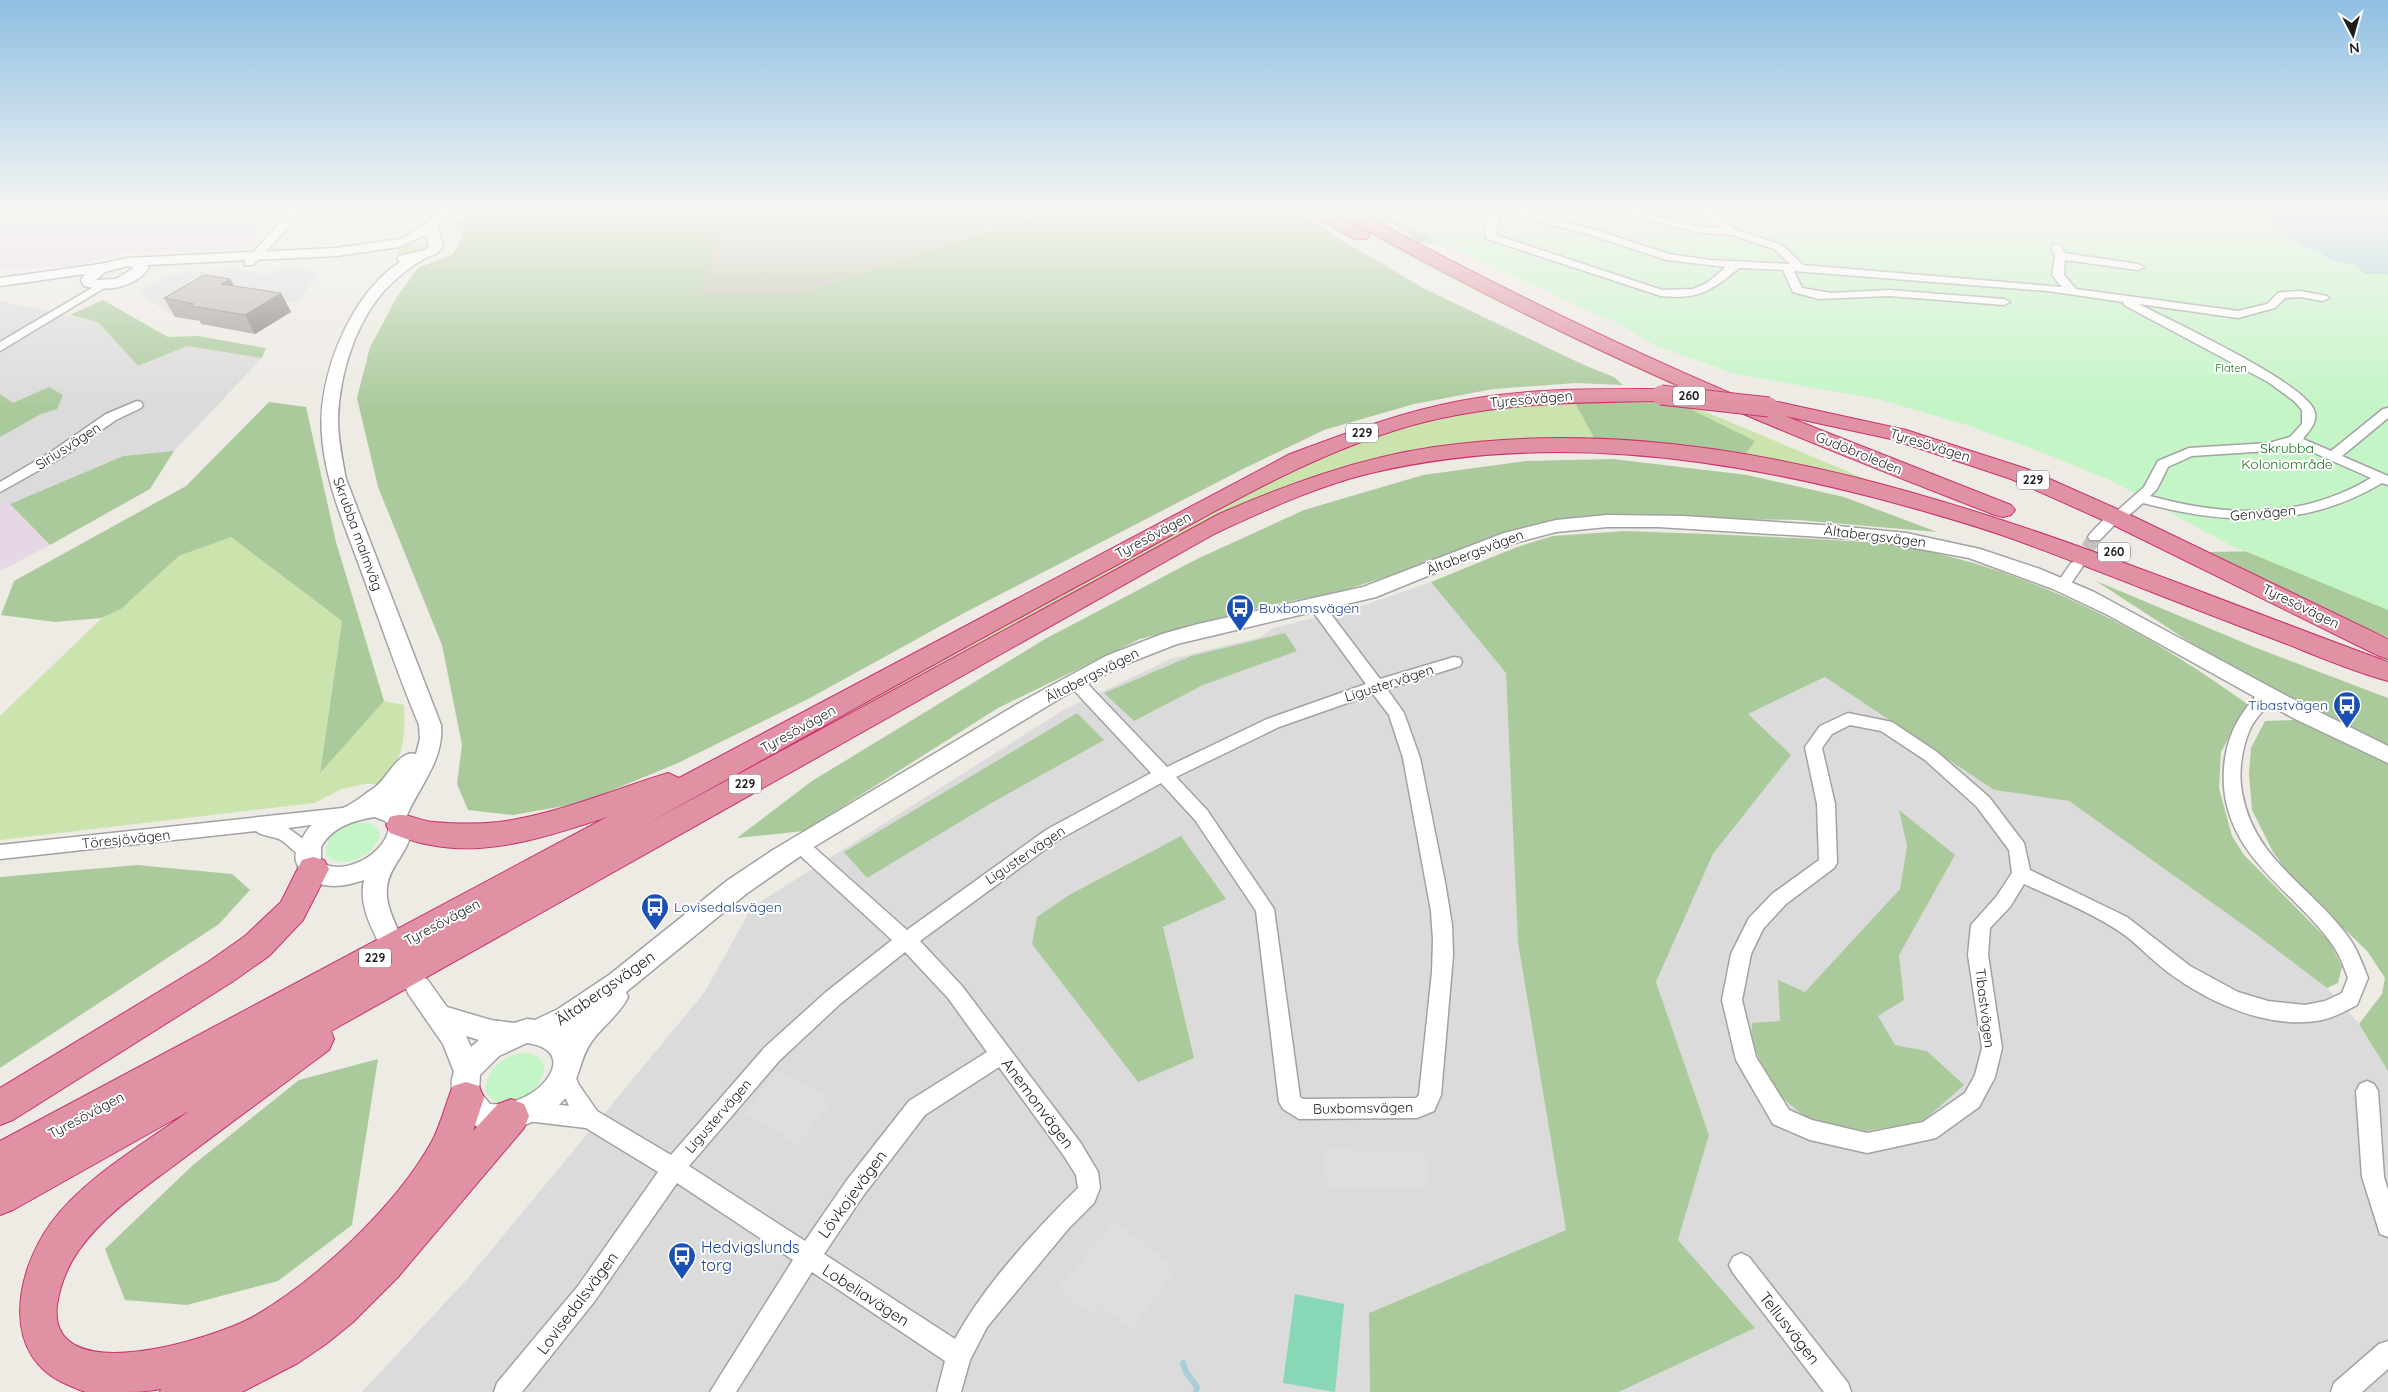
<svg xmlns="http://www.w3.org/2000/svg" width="2388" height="1392" font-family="Quicksand,sans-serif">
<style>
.residential{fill:#dcdbdb}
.industrial{fill:#e6d7e4}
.construction{fill:#c2c1b0}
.grass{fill:#cbe4ae}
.forest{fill:#abca9c}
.park{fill:#c4f5c6}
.pitch{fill:#88d7b6}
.parking{fill:#dedede}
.water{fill:#a8cfd8}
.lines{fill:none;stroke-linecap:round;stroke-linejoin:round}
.stream{stroke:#a8cfd8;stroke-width:6}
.minor-tunnel{stroke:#c4c1bc;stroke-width:14;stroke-dasharray:14 7;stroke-linecap:butt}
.minor-casing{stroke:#a2a2a2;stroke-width:3}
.tertiary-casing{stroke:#a2a2a2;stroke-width:3}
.motorway-casing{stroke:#cc316c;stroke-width:2}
.minor{fill:#fff;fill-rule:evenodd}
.tertiary{fill:#fff;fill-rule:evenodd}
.motorway{fill:#e091a3;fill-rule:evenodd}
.motorway-bridge-casing{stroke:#cc316c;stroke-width:21;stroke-linecap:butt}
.motorway-bridge{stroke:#e091a3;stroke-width:19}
.wall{fill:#a39d98}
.shaded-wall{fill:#857f7c}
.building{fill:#beb6b1;stroke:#857f7c}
.labels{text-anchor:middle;stroke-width:4;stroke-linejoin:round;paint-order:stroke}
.far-park-label{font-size:11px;fill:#147418;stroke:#fff}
.shield{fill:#fff;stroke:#626262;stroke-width:1}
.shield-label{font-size:12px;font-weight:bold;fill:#1e1e1e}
.street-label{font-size:14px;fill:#1e1e1e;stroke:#fff}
.park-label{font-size:14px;fill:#147418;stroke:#fff}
.transit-label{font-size:14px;fill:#164399;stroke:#fff;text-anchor:start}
.near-street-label{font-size:16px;fill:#1e1e1e;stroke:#fff}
.near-transit-label{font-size:16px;fill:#164399;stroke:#fff;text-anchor:start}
</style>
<rect width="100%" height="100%" fill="#eeeae4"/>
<g class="residential">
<polygon points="0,301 98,322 138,366 187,346 262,358 174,451 123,456 10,504 0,504"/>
<polygon points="1431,582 1506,673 1518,943 1566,1230 1369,1313 1370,1392 362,1392 469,1277 704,993 752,907 1065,709 1171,659 1261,637 1273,628 1362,606"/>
<polygon points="1826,677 1994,790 2069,801 2253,932 2327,988 2359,1024 2388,1071 2388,1392 1619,1392 1755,1328 1678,1240 1709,1135 1656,982 1713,854 1790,755 1747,714"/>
</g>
<g class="industrial">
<polygon points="0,212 280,212 243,249 120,253 78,265 0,270"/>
<polygon points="0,504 10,504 50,545 0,571"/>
</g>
<polygon class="construction" points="724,212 1049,212 795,294 698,294"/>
<g class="grass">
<path d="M1327,212H1339L1695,391L1684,390C1562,335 1443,277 1327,212Z"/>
<polygon points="418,242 427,245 422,252 402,256 396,253 399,247"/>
<path d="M1574,401L1594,438C1518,440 1442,443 1368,461C1323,472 1281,489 1239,506L426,950L422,942L1206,515C1262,486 1319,455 1379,435C1443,415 1507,406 1574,401Z"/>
<polygon points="1676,402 1682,402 1887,488 1730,451 1746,453"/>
<path d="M231,537L342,621L320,772L384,701L404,705C405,741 404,753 384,784H364L342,789L314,803L0,840V716L103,617L121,609L179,556Z"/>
</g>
<g class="forest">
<polygon points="465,212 724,212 699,294 795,294 1049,212 1301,212 1340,239 1425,289 1584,365 1614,377 1623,385 1576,383 1493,389 1414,404 1324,430 1243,469 964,613 810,698 678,763 581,803 513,815 468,810 457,784 462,745 442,645 378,487 357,398 370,347 398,295 418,268 453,254 463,237 454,226"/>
<polygon points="1357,212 1447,212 1447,240 1438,243 1420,243 1392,224 1368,218"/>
<polygon points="103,300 168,337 198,336 266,348 262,358 187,346 138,366 98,322 70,315"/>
<polygon points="49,387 63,395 57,409 41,414 0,437 0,394 13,403"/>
<polygon points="1574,401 1676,402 1755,441 1746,453 1664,443 1594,438"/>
<polygon points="269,402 306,407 336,542 384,701 320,773 342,621 231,537 179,556 121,609 101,618 55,622 1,615 14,581 186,486"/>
<polygon points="174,451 150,489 50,545 10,504 123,456"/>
<polygon points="1613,459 1747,475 1844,497 1937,532 1798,520 1585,516 1532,525 1511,531 1422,565 1339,592 1270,605 1140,639 998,708 804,831 737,838 812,781 1045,639 1197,559 1304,510 1423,475 1526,461"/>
<polygon points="2388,529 2388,637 2350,622 2209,552 2259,551"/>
<path d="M1625,531C1681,533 1738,535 1794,538C1833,540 1873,541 1911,548C2033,571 2147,631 2247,704L2221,752L2219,788L2232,836L2244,855L2330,942L2342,967L2338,983L2327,988L2253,932L2069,801L1994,790L1825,677L1748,714L1791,755L1713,854L1656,982L1709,1135L1678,1240L1755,1328L1619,1392H1370L1369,1313L1566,1230L1518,943L1506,673L1431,582L1517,547L1553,536Z"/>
<polygon points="2096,581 2254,647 2388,698 2388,747 2239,674"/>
<polygon points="1285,633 1297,651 1203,685 1134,721 1104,693 1191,656"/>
<polygon points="1077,713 1104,740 988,805 867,878 844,852"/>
<polygon points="2297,720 2388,764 2388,1071 2359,1024 2382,994 2385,978 2368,952 2293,879 2273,852 2252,810 2249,774 2251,748 2265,721"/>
<polygon points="1899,810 1955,855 1899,955 1904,1000 1878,1016 1895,1045 1927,1051 1964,1085 1922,1122 1865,1131 1805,1117 1773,1090 1751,1040 1752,1023 1780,1021 1778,980 1805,992 1900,889 1907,846"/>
<polygon points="1181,836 1226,899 1163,927 1194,1058 1138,1082 1032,944 1037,917 1069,895"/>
<polygon points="137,865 232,874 250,890 219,924 0,1068 0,877"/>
<polygon points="378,1059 352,1225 278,1281 187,1305 125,1300 105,1249 193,1165 299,1080"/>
</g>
<g class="park">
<polygon points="1382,212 2388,212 2388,610 2230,545 2112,481 2044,453 1964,424 1878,399 1735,374 1654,345 1623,326 1430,238"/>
<path d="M357,823C367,822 375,823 380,832C378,854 342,873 326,854C324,836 342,827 357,823Z"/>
<path d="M519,1053C578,1050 517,1133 486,1093C484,1071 500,1059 519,1053Z"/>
</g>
<polygon class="pitch" points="1295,1294 1344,1304 1335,1392 1283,1383"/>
<g class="parking">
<polygon points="283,266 320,272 298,302 287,302 275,309 214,293 175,317 139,293 170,274 234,269 268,274"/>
<polygon points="780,1070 833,1101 797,1144 744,1112"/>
<polygon points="1325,1150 1424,1151 1429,1188 1327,1186"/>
<polygon points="1115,1221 1177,1270 1131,1329 1100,1304 1090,1315 1058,1288"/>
</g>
<polygon class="water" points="2243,212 2388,212 2388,274 2365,274 2355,265 2331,260 2319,252 2310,249 2278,230 2279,227 2262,220 2266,219 2265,216"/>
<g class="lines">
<polyline class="stream" points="1183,1363 1186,1372 1197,1387 1196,1392"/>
<polyline class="minor-tunnel" points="2076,566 2095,537"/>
<g class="minor-casing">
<g id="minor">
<polygon points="290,212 300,212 292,224 253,265 245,265 245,261"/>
<path d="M1490,212H1500L1496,235L1662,290L1693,289L1707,283L1726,267L1667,260L1584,233L1510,214L1509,212H1525L1592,229L1669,254L1710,260L1790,264L1774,249L1732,235L1696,232L1626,214L1625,212H1641L1696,226L1720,228L1700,212H1711L1737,230L1782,245L1803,265L2062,287L2052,275L2055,256L2051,247L2056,244L2060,245L2064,253L2138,264L2144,267L2138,270L2065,260L2064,275L2076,289L2238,311L2267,304L2278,293L2282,292L2300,291L2327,296L2329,298L2323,301L2300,297L2285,298L2275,308L2238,318L2139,304C2175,323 2297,379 2313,408C2320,420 2310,430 2303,439L2331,451L2383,409L2388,408V418L2342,456L2388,476V485L2382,483C2305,529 2227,525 2143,503L2128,516H2118L2116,513L2118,510L2144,487L2158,461L2189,448L2269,443L2290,437L2302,424V410L2294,401L2268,382L2124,305L2123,302L2048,291L1794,271L1802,288L1831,293L1889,290L2004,299L2010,302L2004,305L1889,296L1819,299L1793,292L1783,270L1739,268C1712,291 1697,300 1661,296L1487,239L1485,231ZM2294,444L2371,478C2301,520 2227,517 2150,496L2157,489L2168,467L2192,456L2269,451Z"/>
<polygon points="102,282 106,283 106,287 0,351 0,342"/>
<polygon points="137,401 141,402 143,405 141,408 116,420 61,458 0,492 0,482 51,452 106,414"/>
<polygon points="2111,516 2116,517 2118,520 2116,523 2100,540 2090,540 2088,537 2090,534 2106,517"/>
<polygon points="2076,561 2081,563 2083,566 2068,588 2058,588 2056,585 2071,563"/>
<path d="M1316,600L1321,601L1380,679L1454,657L1460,658L1462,662L1460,666L1387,689L1404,713L1420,758L1445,882L1452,925L1453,955L1441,1095L1434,1111L1417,1118L1299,1119L1283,1109L1279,1102L1256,911L1195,820L1161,783L1058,840L920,941L962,986L1080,1142L1098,1172L1100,1188L1094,1203L1069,1228L987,1327L970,1360L961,1392H937L945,1361L812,1272L736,1392H710L793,1260L677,1183L594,1302L522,1392H494L497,1383L578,1286L658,1172L586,1128L527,1121L519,1118L516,1111L519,1104L527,1101L569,1106L554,1074L557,1067L564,1065L571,1067L579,1085L597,1111L671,1155L765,1047L826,992L892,940L794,850L791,845L794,840L800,838L806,840L907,930L1046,830L1151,773L1070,686L1068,682L1070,678H1082L1167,767L1267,719L1366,684L1308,605L1311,601ZM1373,694L1389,715L1403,758L1431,911L1433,940L1432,972L1419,1095L1416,1098L1303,1099L1300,1097L1274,909L1207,810L1176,777L1279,727ZM905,952L948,998L987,1052L909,1101L847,1180L805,1241L689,1166L779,1061L840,1004ZM999,1067L1064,1156L1076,1175L1078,1188C1035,1230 983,1287 955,1339L824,1254L863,1196L925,1115Z"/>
<path d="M2267,689L2273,691L2275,695C2268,707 2256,716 2250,729C2242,748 2238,772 2242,792C2253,858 2308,884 2346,934C2356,946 2362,963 2368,978L2357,1005C2346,1011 2335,1017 2322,1020C2270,1030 2211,1004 2169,973C2154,962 2141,948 2126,936C2095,914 2059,900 2024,884L2010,907L1990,928L1988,955L2002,1048L1995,1077L1979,1107L1936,1138L1867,1153L1810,1140L1773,1124L1736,1060L1722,1000L1731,954L1749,918L1772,894L1819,860L1817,804L1805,747L1820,726L1848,713L1892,722L1937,752L1989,797L2024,843L2030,870L2127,917L2190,966L2238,992L2268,1001L2305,1005L2325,1001L2342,993L2348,978C2344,967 2340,956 2334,947C2298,894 2236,864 2225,796C2222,775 2224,752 2232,733C2237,720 2254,693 2267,689ZM1850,725L1881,731L1925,760L1977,807L2009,850L2012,873L1996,897L1971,925L1968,955L1982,1048L1975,1075L1965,1093L1923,1122L1867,1133L1812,1120L1789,1110L1756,1057L1742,1000L1751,954L1763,929L1786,904L1834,868L1837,863L1835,804L1822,748L1832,734Z"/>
<path d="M343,808L349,810L352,815L349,820L288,828L313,846L316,851L313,856C298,861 291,845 279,839C271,836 262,836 256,831L0,859V845Z"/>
<polygon points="2367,1081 2374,1084 2378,1091 2384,1177 2388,1190 2388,1237 2380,1234 2362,1177 2356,1091 2360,1084"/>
<polygon points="1741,1253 1749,1257 1848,1383 1851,1392 1824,1392 1733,1273 1729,1265 1733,1257"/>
<polygon points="2388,1341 2388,1369 2362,1392 2331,1392 2334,1383 2379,1344"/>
</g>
</g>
<g class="tertiary-casing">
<g id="tertiary">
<path d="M437,212H451L438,227L443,246C435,258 431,254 422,260C410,267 399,276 389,286C357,317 339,374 338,419C338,439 342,459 346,479L441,725C444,760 420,785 407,815C422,843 390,860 387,887C385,904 394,921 401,936L397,943L388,946L379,943C369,923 359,903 364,880C346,886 327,890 309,879C303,875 298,868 296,861C294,853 298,846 302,839C314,815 328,816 349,805C358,800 366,793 374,788C387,779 399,749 416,754L420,739L419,725C398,675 381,624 362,573C346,528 325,483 322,435C317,378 350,294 400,262L397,259L399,256L425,250L429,246L426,235L399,247L336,256L147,265L149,268C135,288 107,292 84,286L81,280L85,274L0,286V278L100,264L128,258L336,248L401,239L426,224ZM128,266L134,268L116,279L96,280L105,272ZM375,817L385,821L389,826C388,853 343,878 321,862V847C332,827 354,820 375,817Z"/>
<path d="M1607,515L1683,516L1837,526L1906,533L1980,549L2040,569L2094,592L2287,696L2388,746V763L2293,718L2106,614L2053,589L1969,558L1871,540L1658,527H1607L1556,532L1496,548L1376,597L1177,644L1121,666L1064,696L812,848L746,894L626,992L628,997C620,1014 603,1026 592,1041C580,1057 580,1077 569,1093C552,1121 485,1149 463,1114C454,1101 448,1087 454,1072L443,1044L409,995L405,987L409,979L418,976L427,979L447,1007L491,1020L514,1023L527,1019L535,1020L558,1009L609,975L728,880L773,850L1021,702L1106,656L1162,634L1198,624L1363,587L1504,533L1556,520ZM466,1036L479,1040L471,1047ZM527,1043C585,1051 536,1109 490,1104L479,1091L480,1075L499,1056Z"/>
</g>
</g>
<g class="motorway-casing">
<g id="motorway">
<polygon points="1310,212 1331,212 1367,231 1370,235 1367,239 1355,239 1313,216"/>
<path d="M1338,212H1359C1492,284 1628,351 1768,409L1770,403L1778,402L1906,430L2027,469L2124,512L2388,639V659L2379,656L2107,522L2011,479L1891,439L1785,416L2011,505L2015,510L2011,515L2003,517L1995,515C1855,461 1715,405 1579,340C1498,302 1419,259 1341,216Z"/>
<path d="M1661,389L1669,390L1672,395L1669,400L1661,401C1570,402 1481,403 1393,431C1298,461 1211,514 1124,561C961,648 801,739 639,828L1219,514C1288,484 1359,458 1434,447C1765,399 2085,552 2388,662V681C2351,671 2315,655 2279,641C2196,610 2115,577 2032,546C1982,527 1932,513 1880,499C1713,455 1541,433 1371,473C1317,486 1266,510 1216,533L331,1031L334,1039L329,1050C281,1086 232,1122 184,1158C147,1186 106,1212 79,1250C67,1267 60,1285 57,1305C47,1392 215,1338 253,1317C317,1280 395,1207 431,1143C441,1125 445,1105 453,1086L466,1082L479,1086L484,1098L473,1131L498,1104L511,1099L524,1104L529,1116L524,1128L398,1277L352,1323L326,1344L298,1363L242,1392H160L161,1389C146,1392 131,1392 116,1392C106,1392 95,1392 86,1392C80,1391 74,1387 68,1385C0,1357 14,1274 51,1223C85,1177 144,1144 189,1111L13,1210L0,1215V1141L607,817C552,835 489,857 431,845C417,843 404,838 390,833L386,825L390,817C408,811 417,821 434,822C456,824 478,824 499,822C558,814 612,790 668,773L679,778L1290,454C1346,433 1401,412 1460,401C1526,388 1594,389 1661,389Z"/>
<polygon points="313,857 324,860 329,869 303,920 269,956 232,982 13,1120 0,1125 0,1088 208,962 245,936 281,902 302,860"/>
</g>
</g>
<use href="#minor" class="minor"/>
<use href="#tertiary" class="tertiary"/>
<use href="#motorway" class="motorway"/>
<g class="motorway-bridge-casing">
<polyline id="motorway-bridge" points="1661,395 1769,407"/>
</g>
<use href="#motorway-bridge" class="motorway-bridge"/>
</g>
<polygon class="wall" points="230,279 234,286 281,293 291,312 255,334 201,324 200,321 175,317 164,298"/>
<g class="shaded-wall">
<polygon points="230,279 240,297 221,284"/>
<polygon points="281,293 291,312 255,334 245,315"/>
</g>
<polygon class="building" points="204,275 230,279 221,284 281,293 245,315 191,306 194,304 164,298"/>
<linearGradient id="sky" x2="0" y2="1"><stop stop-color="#8ebfe2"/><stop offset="0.52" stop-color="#f7f6f3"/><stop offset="1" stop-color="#f7f6f3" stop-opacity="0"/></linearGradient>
<rect width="2388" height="406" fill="url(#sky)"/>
<defs>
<g id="bus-pin" transform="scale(1.4375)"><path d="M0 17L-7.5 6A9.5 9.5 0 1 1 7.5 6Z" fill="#1a4fb4" stroke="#fff"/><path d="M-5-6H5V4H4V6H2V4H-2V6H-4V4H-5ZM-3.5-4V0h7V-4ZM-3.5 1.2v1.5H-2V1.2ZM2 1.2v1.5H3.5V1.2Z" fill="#fff"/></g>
</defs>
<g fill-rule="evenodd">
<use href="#bus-pin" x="1240" y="608"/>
<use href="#bus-pin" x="2347" y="705"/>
<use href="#bus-pin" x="655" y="907"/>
<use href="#bus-pin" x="682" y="1256"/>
</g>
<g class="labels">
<g class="far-park-label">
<text x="2231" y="372">Flaten</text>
</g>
<g class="shield">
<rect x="1673" y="386.5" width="32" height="19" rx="4"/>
<rect x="1346" y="423.5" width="32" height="19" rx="4"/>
<rect x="2017" y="470.5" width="32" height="19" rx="4"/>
<rect x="2098" y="542.5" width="32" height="19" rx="4"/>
<rect x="729" y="774.5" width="32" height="19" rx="4"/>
<rect x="359" y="948.5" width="32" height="19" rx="4"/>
</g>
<g class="shield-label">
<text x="1689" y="400">260</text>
<text x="1362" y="437">229</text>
<text x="2033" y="484">229</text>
<text x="2114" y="556">260</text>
<text x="745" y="788">229</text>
<text x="375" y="962">229</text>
</g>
<g class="street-label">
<text transform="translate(1531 399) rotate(-5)" y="5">Tyresövägen</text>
<text transform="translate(1930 445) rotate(17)" y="5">Tyresövägen</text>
<text transform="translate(68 446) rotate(-33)" y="5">Siriusvägen</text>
<text transform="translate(1859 453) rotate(22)" y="5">Gudöbroleden</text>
<text transform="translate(2263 513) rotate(-5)" y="5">Genvägen</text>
<text transform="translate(358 534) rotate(70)" y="5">Skrubba malmväg</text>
<text transform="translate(1153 535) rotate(-28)" y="5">Tyresövägen</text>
<text transform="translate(1875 536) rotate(7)" y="5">Ältabergsvägen</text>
<text transform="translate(1475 552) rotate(-21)" y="5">Ältabergsvägen</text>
<text transform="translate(2301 606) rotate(26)" y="5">Tyresövägen</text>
<text transform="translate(1092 675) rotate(-27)" y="5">Ältabergsvägen</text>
<text transform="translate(1389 683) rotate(-18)" y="5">Ligustervägen</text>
<text transform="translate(798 729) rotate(-29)" y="5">Tyresövägen</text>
<text transform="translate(126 839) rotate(-6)" y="5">Töresjövägen</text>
<text transform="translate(1025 855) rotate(-34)" y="5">Ligustervägen</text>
<text transform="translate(442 922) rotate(-28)" y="5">Tyresövägen</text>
<text transform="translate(1985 1008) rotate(83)" y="5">Tibastvägen</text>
<text transform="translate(1363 1108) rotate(-1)" y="5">Buxbomsvägen</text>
<text transform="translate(86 1115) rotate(-28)" y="5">Tyresövägen</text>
<text transform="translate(718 1116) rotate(-49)" y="5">Ligustervägen</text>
</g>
<g class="park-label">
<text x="2287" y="453">Skrubba<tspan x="2287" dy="16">Koloniområde</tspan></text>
</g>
<g class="transit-label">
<text x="1259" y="613">Buxbomsvägen</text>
<text x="2328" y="710" text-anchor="end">Tibastvägen</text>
<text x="674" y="912">Lovisedalsvägen</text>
</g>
<g class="near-street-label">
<text transform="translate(605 988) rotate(-35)" y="6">Ältabergsvägen</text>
<text transform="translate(1038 1103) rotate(53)" y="6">Anemonvägen</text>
<text transform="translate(852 1194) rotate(-54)" y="6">Lövkojevägen</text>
<text transform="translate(866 1295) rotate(33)" y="6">Lobeliavägen</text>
<text transform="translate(577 1303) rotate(-53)" y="6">Lovisedalsvägen</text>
<text transform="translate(1790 1328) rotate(52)" y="6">Tellusvägen</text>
</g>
<g class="near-transit-label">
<text x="701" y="1253">Hedvigslunds<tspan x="701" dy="18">torg</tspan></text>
</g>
</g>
<g transform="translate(2353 35) rotate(174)" stroke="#ffffff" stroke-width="4" paint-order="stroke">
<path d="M0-4L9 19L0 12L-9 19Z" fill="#1e1e1e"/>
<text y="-8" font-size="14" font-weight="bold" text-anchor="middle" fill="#1e1e1e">N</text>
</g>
</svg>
